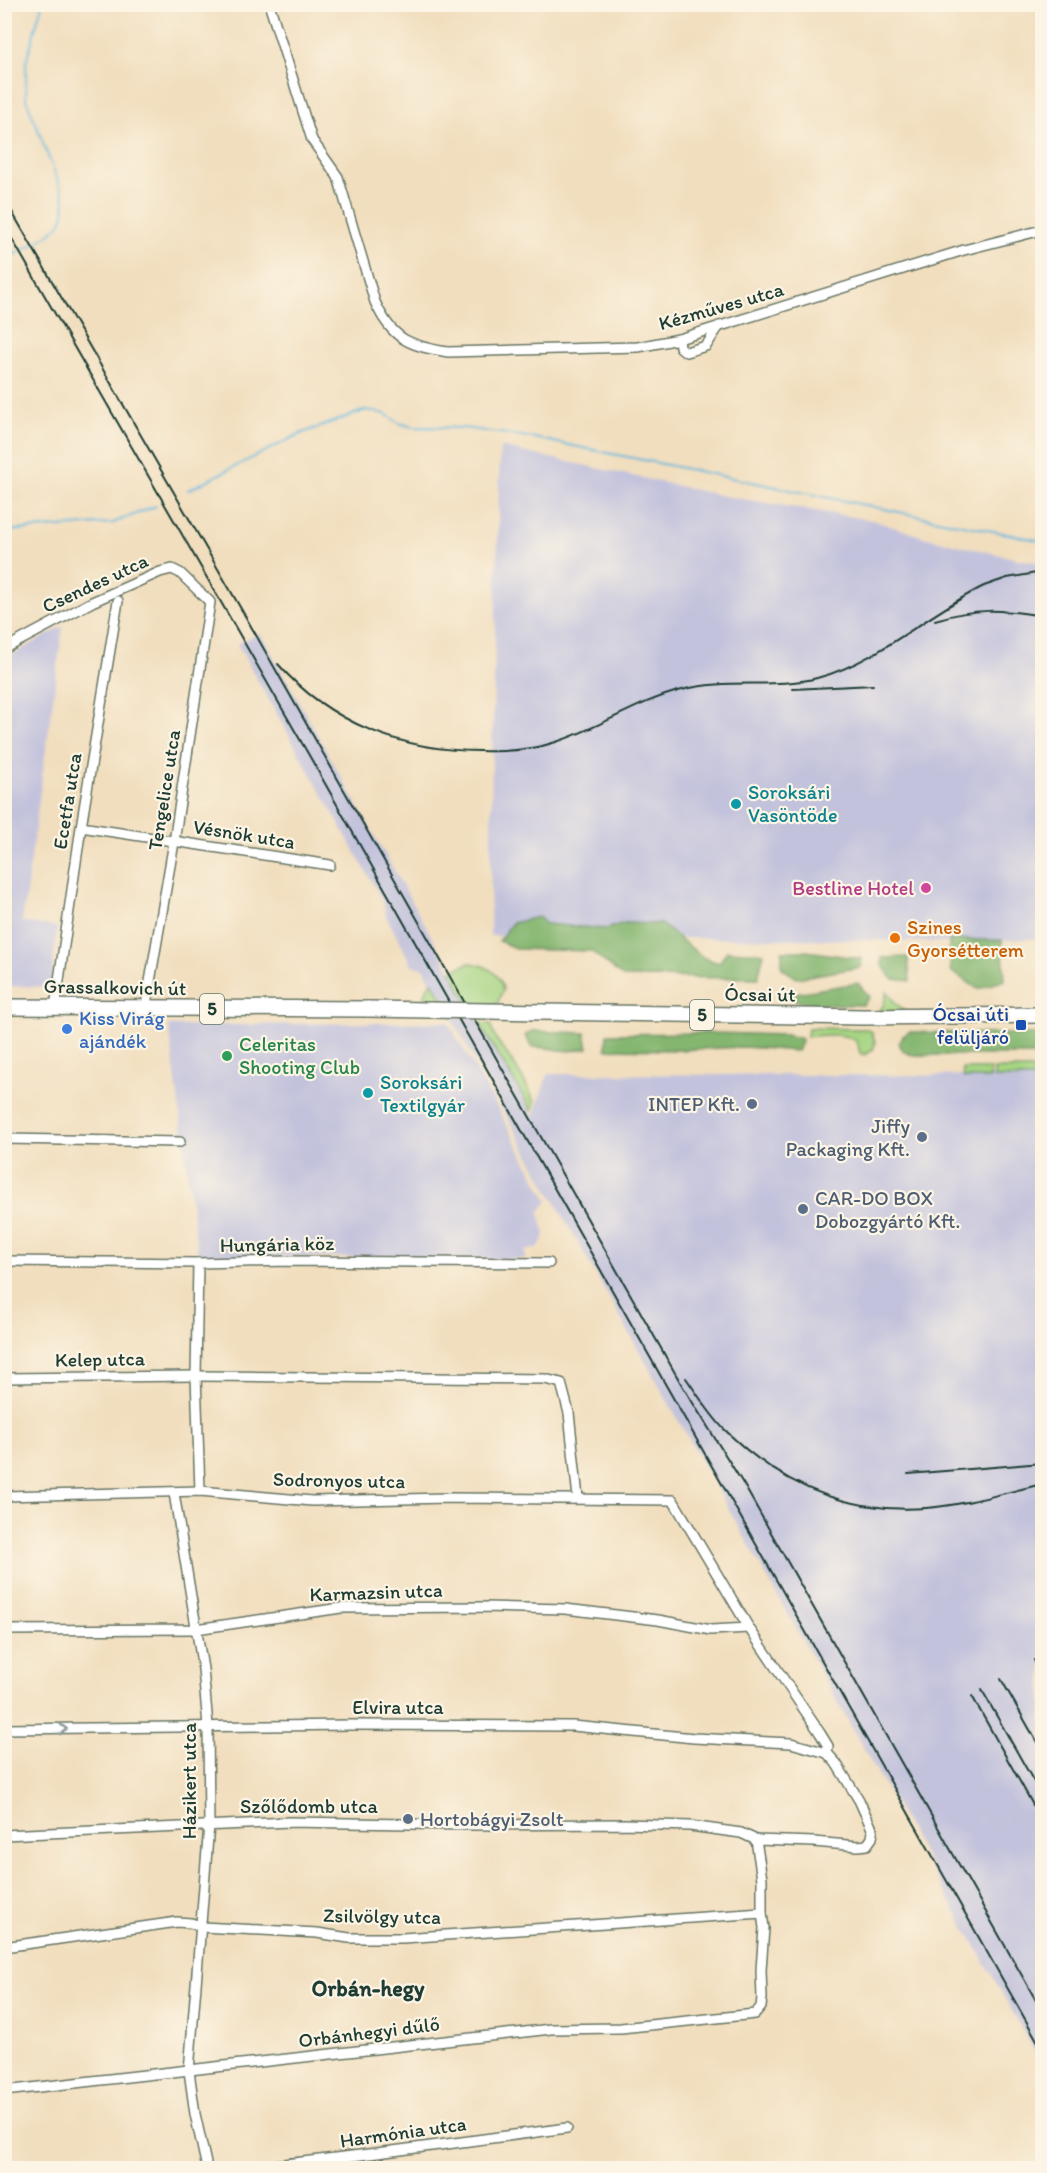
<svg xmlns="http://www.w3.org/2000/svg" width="1047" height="2173" font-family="Itim,sans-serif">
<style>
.industrial{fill:#c2c2dc}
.green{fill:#a6d482;stroke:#62885b;stroke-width:1.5}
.forest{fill:#84b670;stroke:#527a52;stroke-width:1.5}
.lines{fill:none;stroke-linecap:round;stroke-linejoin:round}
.stream{stroke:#61b6dd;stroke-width:2}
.minor-casing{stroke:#687564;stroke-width:12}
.primary-casing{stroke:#687564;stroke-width:18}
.minor{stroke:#fff;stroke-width:9}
.primary{stroke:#fff;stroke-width:15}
.rail{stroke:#1f3d34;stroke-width:2}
.primary-bridge-casing{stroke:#687564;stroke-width:18;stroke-linecap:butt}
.primary-bridge{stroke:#fff;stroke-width:15}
.oneway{stroke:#8f9e9a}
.culture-dot{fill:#0f9aa8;stroke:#fcf5e5;stroke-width:2}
.hotel-dot{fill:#d1479c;stroke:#fcf5e5;stroke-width:2}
.food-dot{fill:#e8710a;stroke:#fcf5e5;stroke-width:2}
.transit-dot{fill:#1a4fb4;stroke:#fcf5e5;stroke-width:2}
.shop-dot{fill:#3f7fe0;stroke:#fcf5e5;stroke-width:2}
.leisure-dot{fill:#2e9e5b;stroke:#fcf5e5;stroke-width:2}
.service-dot{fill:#5c6f8a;stroke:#fcf5e5;stroke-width:2}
.labels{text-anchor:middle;stroke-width:4.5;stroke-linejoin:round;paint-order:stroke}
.shield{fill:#fcf5e5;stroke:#617469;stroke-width:1.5}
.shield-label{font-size:18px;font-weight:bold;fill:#1f3d34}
.street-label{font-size:20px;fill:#1f3d34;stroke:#fcf5e5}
.culture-label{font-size:20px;fill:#0d838f;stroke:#fcf5e5;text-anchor:start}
.hotel-label{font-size:20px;fill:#b23c85;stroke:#fcf5e5;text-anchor:end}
.food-label{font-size:20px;fill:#c56008;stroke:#fcf5e5;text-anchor:start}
.transit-label{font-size:20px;fill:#164399;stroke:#fcf5e5;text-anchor:end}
.shop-label{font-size:20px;fill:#366cbe;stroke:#fcf5e5;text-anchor:start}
.leisure-label{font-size:20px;fill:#27864d;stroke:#fcf5e5;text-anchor:start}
.service-label{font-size:20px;fill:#4e5e75;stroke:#fcf5e5;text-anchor:end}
.quarter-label{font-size:22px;font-weight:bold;fill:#1f3d34;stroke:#fcf5e5}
</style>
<rect width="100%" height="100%" fill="#fcf5e5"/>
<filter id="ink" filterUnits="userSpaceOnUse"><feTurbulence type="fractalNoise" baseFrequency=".0167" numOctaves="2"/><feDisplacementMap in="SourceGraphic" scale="12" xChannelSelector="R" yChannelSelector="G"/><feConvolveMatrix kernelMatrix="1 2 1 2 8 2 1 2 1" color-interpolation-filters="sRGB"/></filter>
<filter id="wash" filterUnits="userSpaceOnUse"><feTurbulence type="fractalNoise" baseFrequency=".008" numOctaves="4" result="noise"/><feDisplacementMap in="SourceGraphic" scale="24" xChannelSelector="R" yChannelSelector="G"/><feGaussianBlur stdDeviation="1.35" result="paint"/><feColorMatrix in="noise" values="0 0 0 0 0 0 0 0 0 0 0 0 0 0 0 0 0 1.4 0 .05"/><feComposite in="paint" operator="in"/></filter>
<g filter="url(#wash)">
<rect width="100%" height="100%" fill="#f1debe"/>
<g class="industrial">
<polygon points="500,447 724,496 872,520 927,538 1022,560 1042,563 1042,938 952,943 876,940 490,936 492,758"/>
<polygon points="63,626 22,922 57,927 51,987 5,986 5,659"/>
<polygon points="260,633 533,1116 548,1074 1042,1076 1042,2064 423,968 412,965 386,916 383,901 237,644"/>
<polygon points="448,1022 491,1096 548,1201 539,1213 545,1235 538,1248 525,1251 526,1259 509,1259 198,1256 169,1026"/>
</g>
<g class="green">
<path d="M469,963C485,964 501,973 503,990L497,1005H469L451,971Z"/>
<path d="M432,982L447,1005H427C423,996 425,989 432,982Z"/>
<polygon points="887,992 896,1004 905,1010 879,1012 884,1004"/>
<path d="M479,1023L491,1024C492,1036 502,1047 509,1057C519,1070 527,1087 535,1102L532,1111Z"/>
<path d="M808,1028L866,1029L872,1032L875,1043L873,1050L864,1055L860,1053C859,1049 859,1046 857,1043C851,1032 818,1035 807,1037Z"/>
<polygon points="962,1069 990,1069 990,1078 964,1078"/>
<polygon points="994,1069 1032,1069 1038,1072 1040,1078 994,1078"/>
</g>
<g class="forest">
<polygon points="539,917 545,924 606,929 624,923 661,924 704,958 719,963 727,951 764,953 758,978 623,977 591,951 517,949 499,941 512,923"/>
<polygon points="949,940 1002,940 1005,980 978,989 951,971"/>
<polygon points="782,951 807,951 862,959 861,967 797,978 782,968"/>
<polygon points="908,957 910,981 893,979 882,965 882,958"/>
<polygon points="858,983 869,997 863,1005 808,1004 791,999 789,994"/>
<path d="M532,1031L585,1033L588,1048C563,1055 555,1047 532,1047L525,1036Z"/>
<polygon points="909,1032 1042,1035 1042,1055 912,1055 903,1051 899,1043 903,1036"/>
<polygon points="712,1033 787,1035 802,1039 797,1051 744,1047 678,1050 606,1049 607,1034"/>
</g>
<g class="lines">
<g class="stream">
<path d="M4,260C19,252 53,236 61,222C66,213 65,203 63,194L26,99V63L42,4"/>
<polyline points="188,490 300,434 366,410 385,414 399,423 413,427 464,428 534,438 1042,541"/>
<polyline points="4,531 113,523 156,506"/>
</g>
</g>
</g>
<g filter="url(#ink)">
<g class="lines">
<g class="minor-casing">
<g id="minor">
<path d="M271,10L312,140L338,177L375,302C392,340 410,346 448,352L638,347L679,339L964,250L1042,230"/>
<polyline points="679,339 680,347 686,352 706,346 719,326"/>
<polyline points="4,649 92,602 160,572 172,569 180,573 210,602 174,842 147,999"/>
<polyline points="81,827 330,865"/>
<polyline points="55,1008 81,827 118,601"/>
<polyline points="4,1139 180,1142"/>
<polyline points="4,1261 198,1263 289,1261 549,1263"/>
<polyline points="198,1263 196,1376 200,1491"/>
<polyline points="4,1378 196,1376 545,1379 561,1383 569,1413 578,1498"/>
<polyline points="174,1493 203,1669 208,1726 209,1825 189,2071 195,2114 207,2168"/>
<polyline points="4,1496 200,1491 312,1501 448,1498 673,1500 749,1628 820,1733 828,1746 827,1753"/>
<polyline points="4,1630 196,1629 341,1608 483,1607 565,1609 658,1620 711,1630 749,1628"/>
<polyline points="4,1729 351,1725 573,1726 694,1738 791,1743 827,1753 836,1763 859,1800 873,1831 872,1838 867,1845 858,1846 814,1842 756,1840 741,1833 690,1826 625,1824 467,1825 289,1822 4,1835"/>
<polyline points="4,1947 177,1922 191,1923 202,1927 317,1933 349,1938 403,1938 762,1913"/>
<polyline points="4,2091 551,2029 621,2028 755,2014 761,2007 762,1998 761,1970 764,1928 762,1913 762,1879 756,1840"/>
<path d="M245,2168C352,2158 459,2142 567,2128"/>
</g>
</g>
<g class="primary-casing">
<g id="primary">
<polyline points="4,1007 369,1009"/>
<polyline points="541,1012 863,1017 1042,1015"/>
</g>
</g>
<use href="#minor" class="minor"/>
<use href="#primary" class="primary"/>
<g class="rail">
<polyline points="4,198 244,614 683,1387 744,1485 1042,2011"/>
<polyline points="4,225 310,757 1042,2049"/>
<path d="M935,620C975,608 1002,609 1042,616"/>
<path d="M278,664C329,723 403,751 480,751C505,752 532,750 556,742C600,728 638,701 682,690C727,678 773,689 817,678C878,662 928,613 984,586L1007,578L1042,572"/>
<polyline points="793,689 873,685"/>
<path d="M686,1378C698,1395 710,1415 724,1429C780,1485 847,1514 926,1508C965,1505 1004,1493 1042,1484"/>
<polyline points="908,1474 1042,1463"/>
<polyline points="1034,1660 1042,1675"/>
<polyline points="1001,1679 1042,1751"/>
<polyline points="982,1690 1042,1796"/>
<polyline points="972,1696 1042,1821"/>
</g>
<g class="primary-bridge-casing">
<polyline id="primary-bridge" points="369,1009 541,1012"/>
</g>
<use href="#primary-bridge" class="primary-bridge"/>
</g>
<defs><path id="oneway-chevron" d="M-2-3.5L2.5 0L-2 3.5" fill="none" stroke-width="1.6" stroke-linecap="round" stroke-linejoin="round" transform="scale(1.5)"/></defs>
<use class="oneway" href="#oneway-chevron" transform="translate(63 1729) rotate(-1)"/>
</g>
<g class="culture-dot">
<circle cx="736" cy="804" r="6"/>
<circle cx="368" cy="1093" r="6"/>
</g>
<circle class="hotel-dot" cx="926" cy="888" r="6"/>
<circle class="food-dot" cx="895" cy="938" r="6"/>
<rect class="transit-dot" x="1015" y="1019" width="12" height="12" rx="3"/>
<circle class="shop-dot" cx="67" cy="1029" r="6"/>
<circle class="leisure-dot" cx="227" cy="1056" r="6"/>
<g class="service-dot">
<circle cx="752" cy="1104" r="6"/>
<circle cx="922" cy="1137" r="6"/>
<circle cx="803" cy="1209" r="6"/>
<circle cx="408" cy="1819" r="6"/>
</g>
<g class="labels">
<g class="shield">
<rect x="200" y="994" width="24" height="30" rx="4.5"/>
<rect x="690" y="1000" width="24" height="30" rx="4.5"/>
</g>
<g class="shield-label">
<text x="212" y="1015">5</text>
<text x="702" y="1021">5</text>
</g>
<g class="street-label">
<text transform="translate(721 306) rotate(-16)" y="7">Kézműves utca</text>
<text transform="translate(95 583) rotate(-25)" y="7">Csendes utca</text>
<text transform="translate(164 790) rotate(-81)" y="7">Tengelice utca</text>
<text transform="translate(67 801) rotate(-81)" y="7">Ecetfa utca</text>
<text transform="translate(244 834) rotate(9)" y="7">Vésnök utca</text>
<text transform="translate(115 987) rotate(1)" y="7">Grassalkovich út</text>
<text transform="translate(760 994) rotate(1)" y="7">Ócsai út</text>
<text transform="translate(277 1244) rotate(-1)" y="7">Hungária köz</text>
<text transform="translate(100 1359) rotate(-1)" y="7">Kelep utca</text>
<text transform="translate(339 1480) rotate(1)" y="7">Sodronyos utca</text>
<text transform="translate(376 1592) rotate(-2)" y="7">Karmazsin utca</text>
<text x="398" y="1714">Elvira utca</text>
<text transform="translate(189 1781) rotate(-90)" y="7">Házikert utca</text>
<text x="309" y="1813">Szőlődomb utca</text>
<text transform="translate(382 1916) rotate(1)" y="7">Zsilvölgy utca</text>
<text transform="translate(369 2032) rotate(-7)" y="7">Orbánhegyi dűlő</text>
<text transform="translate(403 2132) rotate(-8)" y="7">Harmónia utca</text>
</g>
<g class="culture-label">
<text x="748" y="799">Soroksári<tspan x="748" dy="23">Vasöntöde</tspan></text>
<text x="380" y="1089">Soroksári<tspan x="380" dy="23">Textilgyár</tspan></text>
</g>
<g class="hotel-label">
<text x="914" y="895">Bestline Hotel</text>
</g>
<g class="food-label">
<text x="907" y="934">Szines<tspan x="907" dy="23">Gyorsétterem</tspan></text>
</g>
<g class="transit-label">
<text x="1009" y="1021">Ócsai úti<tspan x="1009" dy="23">felüljáró</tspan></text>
</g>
<g class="shop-label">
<text x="79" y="1025">Kiss Virág<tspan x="79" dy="23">ajándék</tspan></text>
</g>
<g class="leisure-label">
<text x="239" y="1051">Celeritas<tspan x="239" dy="23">Shooting Club</tspan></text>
</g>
<g class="service-label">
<text x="740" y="1111">INTEP Kft.</text>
<text x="910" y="1133">Jiffy<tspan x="910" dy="23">Packaging Kft.</tspan></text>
<text x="815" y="1205" text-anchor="start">CAR-DO BOX<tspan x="815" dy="23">Dobozgyártó Kft.</tspan></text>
<text x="420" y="1826" text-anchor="start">Hortobágyi Zsolt</text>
</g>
<g class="quarter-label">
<text x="368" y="1996">Orbán-hegy</text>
</g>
</g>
<rect width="1047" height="2173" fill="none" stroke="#fcf5e5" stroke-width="24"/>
</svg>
